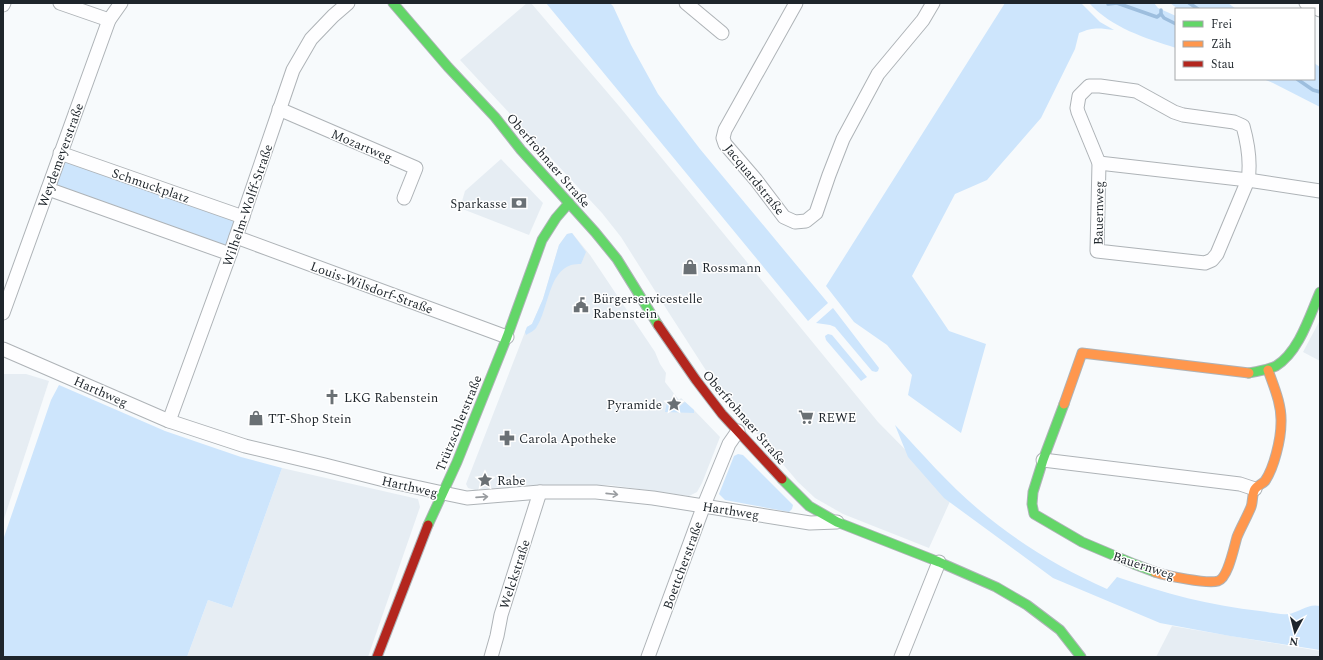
<svg xmlns="http://www.w3.org/2000/svg" width="1323" height="660" font-family="Spectral,serif">
<style>
.built{fill:#e6edf3}
.green{fill:#cde5fc}
.lines{fill:none;stroke-linecap:round;stroke-linejoin:round}
.stream{stroke:#9dbede;stroke-width:3.5}
.street-casing{stroke:#aeb3b7;stroke-width:15}
.fast-casing{stroke:#aeb3b7;stroke-width:11}
.slow-casing{stroke:#aeb3b7;stroke-width:11}
.jam-casing{stroke:#aeb3b7;stroke-width:11}
.street{stroke:#fefeff;stroke-width:13}
.fast{stroke:#63d668;stroke-width:9}
.slow{stroke:#ff974d;stroke-width:9}
.jam{stroke:#b3261e;stroke-width:9}
.oneway{stroke:#999ca0}
.labels{text-anchor:middle;stroke-width:3;stroke-linejoin:round;paint-order:stroke}
.street-label{font-size:13px;fill:#1e252b;stroke:#fff}
.poi-label{font-size:13px;fill:#1e252b;stroke:#fff;text-anchor:start}
</style>
<rect width="100%" height="100%" fill="#f7fafc"/>
<g class="built">
<polygon points="527,3 531,3 619,106 878,422 952,497 929,548 843,514 815,498 798,482 748,423 736,405 707,372 669,313 621,237 602,213 460,60"/>
<polygon points="501,159 543,203 529,235 460,208 465,191"/>
<polygon points="572,233 590,255 655,352 660,364 666,373 665,382 679,400 681,398 694,410 720,437 702,483 697,492 689,496 610,485 523,485 475,490 468,488 466,484 525,332 527,327 532,324 543,299 559,245 567,234"/>
<polygon points="1320,320 1320,361 1303,352"/>
<polygon points="4,374 26,374 49,381 3,522"/>
<polygon points="282,468 418,499 420,507 368,657 187,657 208,600 232,608"/>
<polygon points="1172,626 1320,651 1320,657 1156,657"/>
</g>
<g class="green">
<polygon points="546,3 610,3 613,6 631,45 658,94 700,149 828,303 808,321"/>
<path d="M1005,3H1081L1100,22L1114,30C1099,28 1093,27 1079,33L1075,49L1041,118L987,180L955,194L912,276L949,331L986,344L961,433L908,395L912,375L887,345L854,322L826,286Z"/>
<path d="M1089,3H1154L1158,8L1176,16V48C1145,38 1112,28 1089,3Z"/>
<polygon points="1170,3 1228,3 1236,9 1178,9"/>
<polygon points="1314,63 1320,67 1320,107 1273,83 1263,79 1314,79"/>
<polygon points="60,153 243,217 230,254 48,189"/>
<path d="M572,233L586,252L581,264C548,262 550,308 536,328C534,331 529,333 526,335L525,332L527,327L532,324L543,299L559,245L567,234Z"/>
<polygon points="833,308 879,368 878,371 876,372 872,371 835,327 830,325 816,323"/>
<polygon points="828,334 832,335 867,377 861,381 826,340 825,336"/>
<polygon points="59,385 165,431 241,457 282,468 232,608 208,600 187,657 3,657 3,540 51,400"/>
<polygon points="667,402 675,410 685,402 694,410 694,413 665,412"/>
<path d="M895,425C922,453 948,484 978,509C1017,542 1060,568 1107,589L1117,577C1163,593 1212,606 1260,611C1269,612 1279,615 1288,614C1298,613 1308,603 1320,606V650L1230,636L1160,623L1053,578L944,498L908,457Z"/>
<polygon points="738,454 743,455 793,505 792,509 789,512 725,500 719,494 734,456"/>
</g>
<g class="lines">
<g class="stream">
<polyline points="1117,3 1154,16 1157,17 1161,14"/>
<polyline points="1189,3 1198,9"/>
<polyline points="1108,4 1117,3"/>
<polyline points="1161,10 1161,14 1164,18 1176,24"/>
<polyline points="1297,79 1313,90 1320,92"/>
</g>
<g class="street-casing">
<g id="street">
<polyline points="60,3 109,20"/>
<polyline points="686,3 722,33"/>
<polyline points="796,3 725,130 723,138 725,144 756,180 784,217 795,222 806,221 816,213 829,175 843,139 878,74 923,20 933,3"/>
<polyline points="1306,3 1320,10"/>
<polyline points="3,5 4,3"/>
<path d="M1089,86H1100L1136,91L1174,112L1183,115L1234,122L1243,126C1248,144 1251,162 1248,180L1217,254L1212,260L1205,263L1097,251L1099,163L1078,112L1077,108L1079,96Z"/>
<polyline points="279,109 416,168 404,198"/>
<polyline points="60,153 243,217"/>
<polyline points="1099,163 1248,180 1320,191"/>
<polyline points="48,189 230,254"/>
<polyline points="236,237 507,337"/>
<polyline points="3,313 109,20 121,3"/>
<polyline points="3,349 169,421 245,446 325,465 388,481 443,493 467,498 540,492 596,492 653,498 810,523 837,522"/>
<polyline points="169,421 230,254 293,70 311,39 333,16 348,3"/>
<polyline points="1043,460 1240,484 1255,489"/>
<polyline points="491,657 497,636 501,615 540,492"/>
<polyline points="648,657 704,505 729,444 738,431"/>
<polyline points="901,657 939,562"/>
</g>
</g>
<g class="fast-casing">
<g id="fast">
<polyline points="393,3 448,67 495,117 521,150 595,232 617,259 658,325"/>
<path d="M1249,373C1258,371 1268,370 1276,366C1299,352 1310,315 1320,292"/>
<polyline points="1064,404 1043,460 1033,492 1032,504 1034,514 1082,542 1134,564 1155,572"/>
<polyline points="782,479 809,506 837,522 939,562 996,587 1027,605 1060,630 1081,657"/>
<polyline points="428,525 457,462 507,337 542,240 556,218 569,203"/>
</g>
</g>
<g class="slow-casing">
<g id="slow">
<polyline points="1064,404 1082,353 1249,373"/>
<path d="M1155,572C1167,576 1207,584 1218,581C1228,578 1234,547 1237,537C1241,527 1247,517 1251,507C1253,502 1252,493 1255,489C1257,486 1262,484 1265,481C1274,468 1281,439 1281,423C1282,405 1274,387 1268,370"/>
</g>
</g>
<g class="jam-casing">
<g id="jam">
<polyline points="658,325 696,380 722,414 782,479"/>
<polyline points="377,657 428,525"/>
</g>
</g>
<use href="#street" class="street"/>
<use href="#fast" class="fast"/>
<use href="#slow" class="slow"/>
<use href="#jam" class="jam"/>
</g>
<defs><path id="oneway-shaft" d="M-6 0H5M1.5-3L5.5 0L1.5 3" fill="none" stroke-width="1.6" stroke-linecap="round" stroke-linejoin="round"/></defs>
<g class="oneway">
<use href="#oneway-shaft" transform="translate(612 494) rotate(6)"/>
<use href="#oneway-shaft" transform="translate(482 497) rotate(-4)"/>
</g>
<defs>
<g id="bank-bare" transform="scale(1.2)"><path d="M-6-4H6V4H-6ZM0-2.3a2.3 2.3 0 1 0 0 4.6a2.3 2.3 0 1 0 0-4.6Z" fill="#6a7074" stroke="#fff" stroke-width="2.5" paint-order="stroke"/></g>
<g id="shop-bare" transform="scale(1.2)"><path d="M-5-2.5h2.3a2.7 3.5 0 0 1 5.4 0H5L5.5 6h-11ZM-1.5-2.5h3a1.5 2.3 0 0 0-3 0Z" fill="#6a7074" stroke="#fff" stroke-width="2.5" paint-order="stroke"/></g>
<g id="civic-bare" transform="scale(1.2)"><path d="M-.6-6.5H3V-4.5H.6V-3L4-1V1h2V6H-6V1h2V-1L-.6-3ZM-1.2 2.5V6h2.4V2.5Z" fill="#6a7074" stroke="#fff" stroke-width="2.5" paint-order="stroke"/></g>
<g id="church-bare" transform="scale(1.2)"><path d="M-1.2-6h2.4v3.5h3.3v2.4h-3.3V6h-2.4V-.1h-3.3v-2.4h3.3Z" fill="#6a7074" stroke="#fff" stroke-width="2.5" paint-order="stroke"/></g>
<g id="sight-bare" transform="scale(1.2)"><path d="M0-6L1.8-2.2L6-1.7L2.9 1.2L3.7 5.4L0 3.3L-3.7 5.4L-2.9 1.2L-6-1.7L-1.8-2.2Z" fill="#6a7074" stroke="#fff" stroke-width="2.5" paint-order="stroke"/></g>
<g id="supermarket-bare" transform="scale(1.2)"><path d="M-6-5.5h2.5l.6 2H6L4.5 2H-2.5L-4.4-4H-6ZM-1.5 3.2a1.3 1.3 0 1 0 .1 0ZM3 3.2a1.3 1.3 0 1 0 .1 0Z" fill="#6a7074" stroke="#fff" stroke-width="2.5" paint-order="stroke"/></g>
<g id="pharmacy-bare" transform="scale(1.2)"><path d="M-2-6h4v4h4v4h-4v4h-4v-4h-4v-4h4Z" fill="#6a7074" stroke="#fff" stroke-width="2.5" paint-order="stroke"/></g>
</defs>
<g fill-rule="evenodd">
<use href="#bank-bare" x="519" y="203"/>
<use href="#shop-bare" x="690" y="267"/>
<use href="#civic-bare" x="581" y="305"/>
<use href="#church-bare" x="332" y="397"/>
<use href="#sight-bare" x="674" y="404"/>
<use href="#supermarket-bare" x="806" y="417"/>
<use href="#shop-bare" x="256" y="418"/>
<use href="#pharmacy-bare" x="507" y="438"/>
<use href="#sight-bare" x="485" y="480"/>
</g>
<g class="labels">
<g class="street-label">
<text transform="translate(362 145) rotate(23)" y="5">Mozartweg</text>
<text transform="translate(60 155) rotate(-70)" y="5">Weydemeyerstraße</text>
<text transform="translate(549 160) rotate(49)" y="5">Oberfrohnaer Straße</text>
<text transform="translate(755 179) rotate(51)" y="5">Jacquardstraße</text>
<text transform="translate(151 185) rotate(19)" y="5">Schmuckplatz</text>
<text transform="translate(247 205) rotate(-71)" y="5">Wilhelm-Wolff-Straße</text>
<text transform="translate(1098 213) rotate(-89)" y="5">Bauernweg</text>
<text transform="translate(372 287) rotate(20)" y="5">Louis-Wilsdorf-Straße</text>
<text transform="translate(101 391) rotate(24)" y="5">Harthweg</text>
<text transform="translate(745 417) rotate(49)" y="5">Oberfrohnaer Straße</text>
<text transform="translate(458 423) rotate(-68)" y="5">Trützschlerstraße</text>
<text transform="translate(410 486) rotate(13)" y="5">Harthweg</text>
<text transform="translate(731 510) rotate(9)" y="5">Harthweg</text>
<text transform="translate(682 565) rotate(-70)" y="5">Boettcherstraße</text>
<text transform="translate(1144 565) rotate(18)" y="5">Bauernweg</text>
<text transform="translate(514 574) rotate(-72)" y="5">Welckstraße</text>
</g>
<g class="poi-label">
<text x="507" y="208" text-anchor="end">Sparkasse</text>
<text x="702" y="272">Rossmann</text>
<text x="593" y="303">Bürgerservicestelle<tspan x="593" dy="15">Rabenstein</tspan></text>
<text x="344" y="402">LKG Rabenstein</text>
<text x="662" y="409" text-anchor="end">Pyramide</text>
<text x="818" y="422">REWE</text>
<text x="268" y="423">TT-Shop Stein</text>
<text x="519" y="443">Carola Apotheke</text>
<text x="497" y="485">Rabe</text>
</g>
</g>
<rect width="1323" height="660" fill="none" stroke="#1e252b" stroke-width="8"/>
<rect x="1175" y="8" width="140" height="72" fill="#ffffff" stroke="#a5a8aa"/>
<rect x="1183" y="21" width="20" height="6" fill="#63d668" stroke="#a5a8aa"/>
<text x="1211" y="28" font-size="12" fill="#1e252b">Frei</text>
<rect x="1183" y="41" width="20" height="6" fill="#ff974d" stroke="#a5a8aa"/>
<text x="1211" y="48" font-size="12" fill="#1e252b">Zäh</text>
<rect x="1183" y="61" width="20" height="6" fill="#b3261e" stroke="#a5a8aa"/>
<text x="1211" y="68" font-size="12" fill="#1e252b">Stau</text>
<g transform="translate(1295 632) rotate(187)" stroke="#ffffff" stroke-width="3" paint-order="stroke">
<path d="M0-3L7 15L0 10L-7 15Z" fill="#1e252b"/>
<text y="-6" font-size="11" font-weight="bold" text-anchor="middle" fill="#1e252b">N</text>
</g>
</svg>
